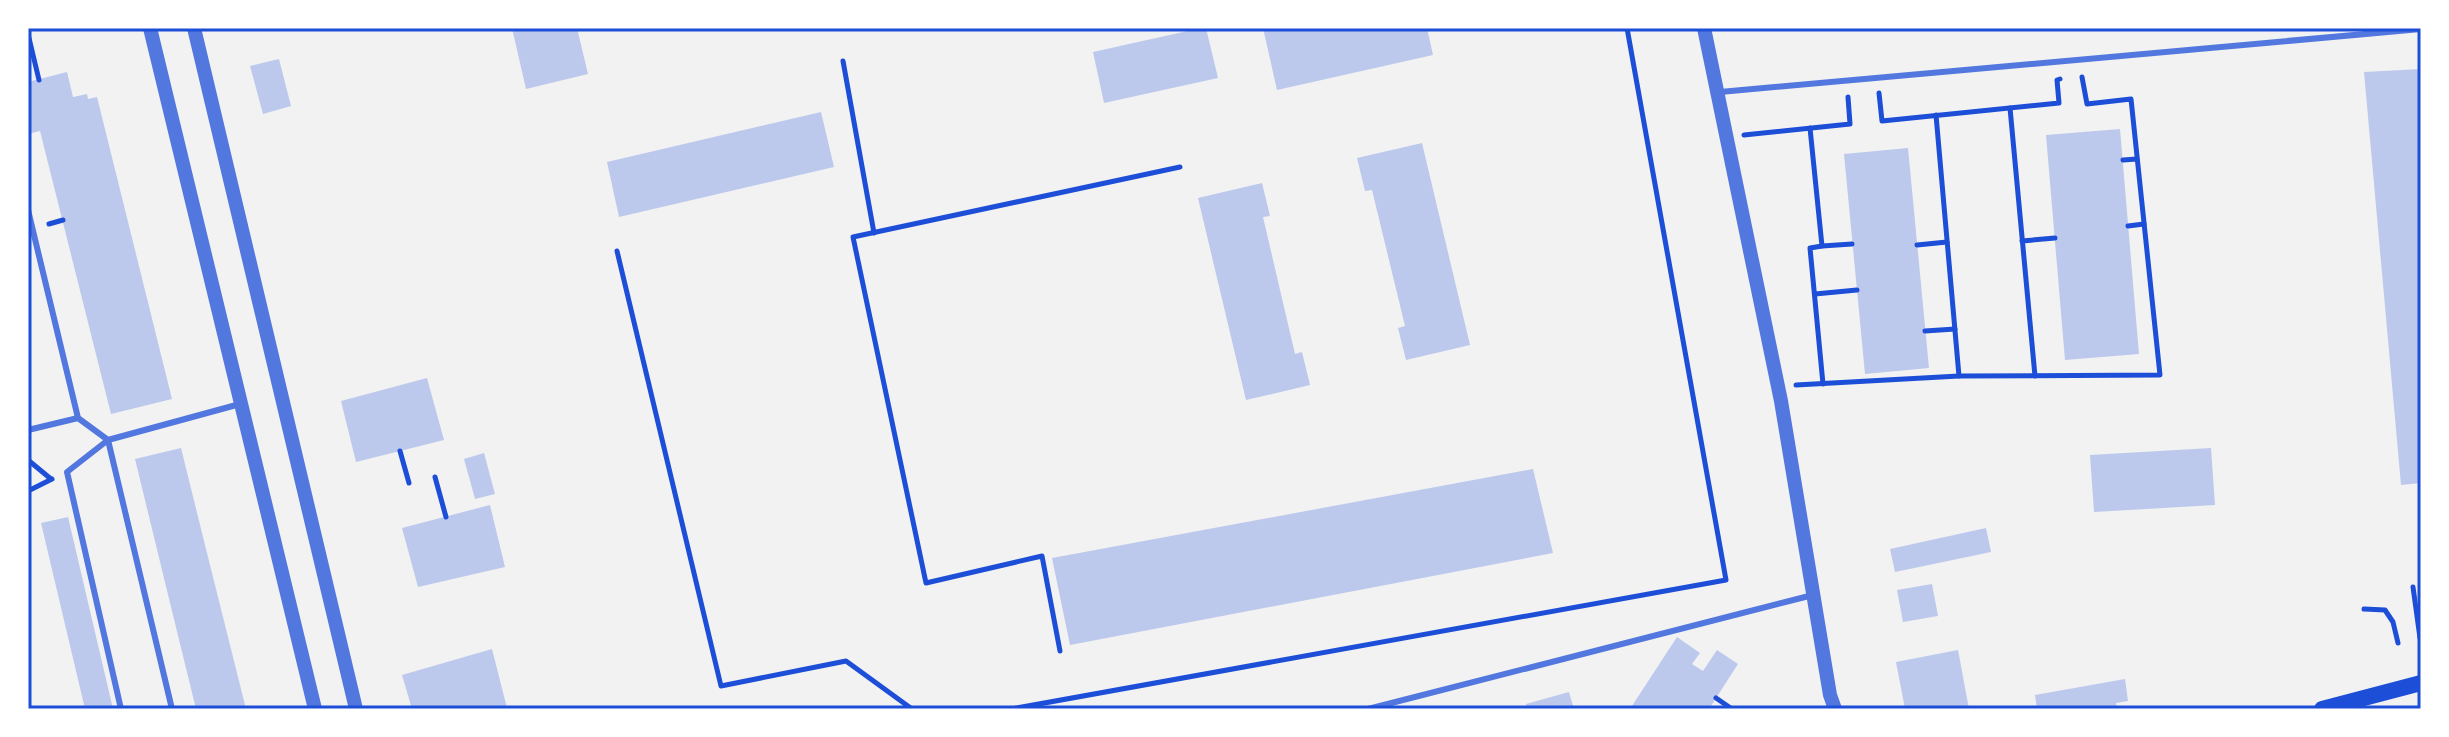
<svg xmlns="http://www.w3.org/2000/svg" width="2449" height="737" font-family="'Golos Text',sans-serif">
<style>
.building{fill:#bdc9ec}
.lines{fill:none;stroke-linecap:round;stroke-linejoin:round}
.path{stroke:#1d4ed8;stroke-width:5}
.service{stroke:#5277de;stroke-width:6}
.tertiary{stroke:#5277de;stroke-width:14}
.secondary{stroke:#1d4ed8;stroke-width:16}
.neatline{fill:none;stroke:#1d4ed8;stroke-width:3}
</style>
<rect width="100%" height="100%" fill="#f2f2f2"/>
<g class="building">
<polygon points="512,28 577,28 588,74 526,89"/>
<polygon points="1201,28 1206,28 1218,78 1104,103 1093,52"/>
<polygon points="1263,28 1427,28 1433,55 1277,90"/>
<polygon points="279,59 291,106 263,114 250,66"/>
<polygon points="2421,69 2421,483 2401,485 2364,72"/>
<polygon points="67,72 73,97 87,94 88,99 97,97 172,399 111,414 40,131 28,134 28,82"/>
<polygon points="821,112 834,167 619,217 607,162"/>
<polygon points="2120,129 2139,354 2065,360 2046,135"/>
<polygon points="1422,143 1470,345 1406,360 1398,328 1405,326 1372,190 1365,191 1357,158"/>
<polygon points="1908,148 1929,368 1865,374 1844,154"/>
<polygon points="1262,183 1270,216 1263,217 1295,354 1302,352 1310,385 1246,400 1198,198"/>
<polygon points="427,378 444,440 356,462 341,401"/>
<polygon points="181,448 206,549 246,709 196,709 172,611 135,459"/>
<polygon points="2211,448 2215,505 2094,512 2090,455"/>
<polygon points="484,453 495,494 475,499 464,459"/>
<polygon points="1533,469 1553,553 1070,645 1052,558"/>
<polygon points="490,505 505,567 418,587 402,528"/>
<polygon points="68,517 113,709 85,709 41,523"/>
<polygon points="1986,528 1991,552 1895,572 1890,549"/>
<polygon points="1932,584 1938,616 1903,622 1897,590"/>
<polygon points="1677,637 1700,653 1692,664 1703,671 1717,650 1738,664 1709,709 1630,709"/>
<polygon points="492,649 507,708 412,709 402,675"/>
<polygon points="1958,650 1969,709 1905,709 1896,662"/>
<polygon points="2125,679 2128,701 2116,703 2117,709 2037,709 2035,695"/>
<polygon points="1569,692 1574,709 1527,709 1526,704"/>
</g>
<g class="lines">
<g class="path">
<polyline points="29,38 39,80"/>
<polyline points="843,61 874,233"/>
<polyline points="1879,93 1882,121 2059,103 2057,80 2060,79"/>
<polyline points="2010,108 2035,376"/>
<polyline points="1936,115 1959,376"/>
<polyline points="1810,128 1822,246 1810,248 1823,384"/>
<polyline points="1744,135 1850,124 1848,97"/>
<polyline points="2123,160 2137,159"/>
<polyline points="49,224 63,220"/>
<polyline points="2128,226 2144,224"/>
<polyline points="2022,241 2055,238"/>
<polyline points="1917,245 1947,242"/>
<polyline points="1822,246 1852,244"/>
<polyline points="617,251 721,686 846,661 912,709"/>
<polyline points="1815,294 1857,290"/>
<polyline points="1925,331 1955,329"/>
<polyline points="1796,385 1959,376 2160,375 2131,99 2087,104 2082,77"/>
<polyline points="400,451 409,483"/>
<polyline points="28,460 51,479"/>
<polyline points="435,477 446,517"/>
<polyline points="28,491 52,479"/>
<polyline points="2413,587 2420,638"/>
<polyline points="2364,609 2385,610 2393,622 2398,643"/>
<polyline points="1060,651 1042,556 926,583 853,237 1180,167"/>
<polyline points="1716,698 1732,709"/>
<polyline points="1011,709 1726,580 1627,28"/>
</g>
<g class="service">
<polyline points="1720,92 2421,29"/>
<polyline points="28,210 78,418 108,440 172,709"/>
<polyline points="28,430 78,418"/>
<polyline points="121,709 67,472 108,440 240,404"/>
<polyline points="1368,709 1813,595"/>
</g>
<g class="tertiary">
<polyline points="150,28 315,709"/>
<polyline points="194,28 356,709"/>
<polyline points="1704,28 1781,401 1830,695 1835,709"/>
</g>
<polyline class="secondary" points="2322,709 2421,683"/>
</g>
<rect width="2449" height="737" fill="none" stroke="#ffffff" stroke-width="60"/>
<rect x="30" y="30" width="2389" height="677" class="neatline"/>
</svg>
